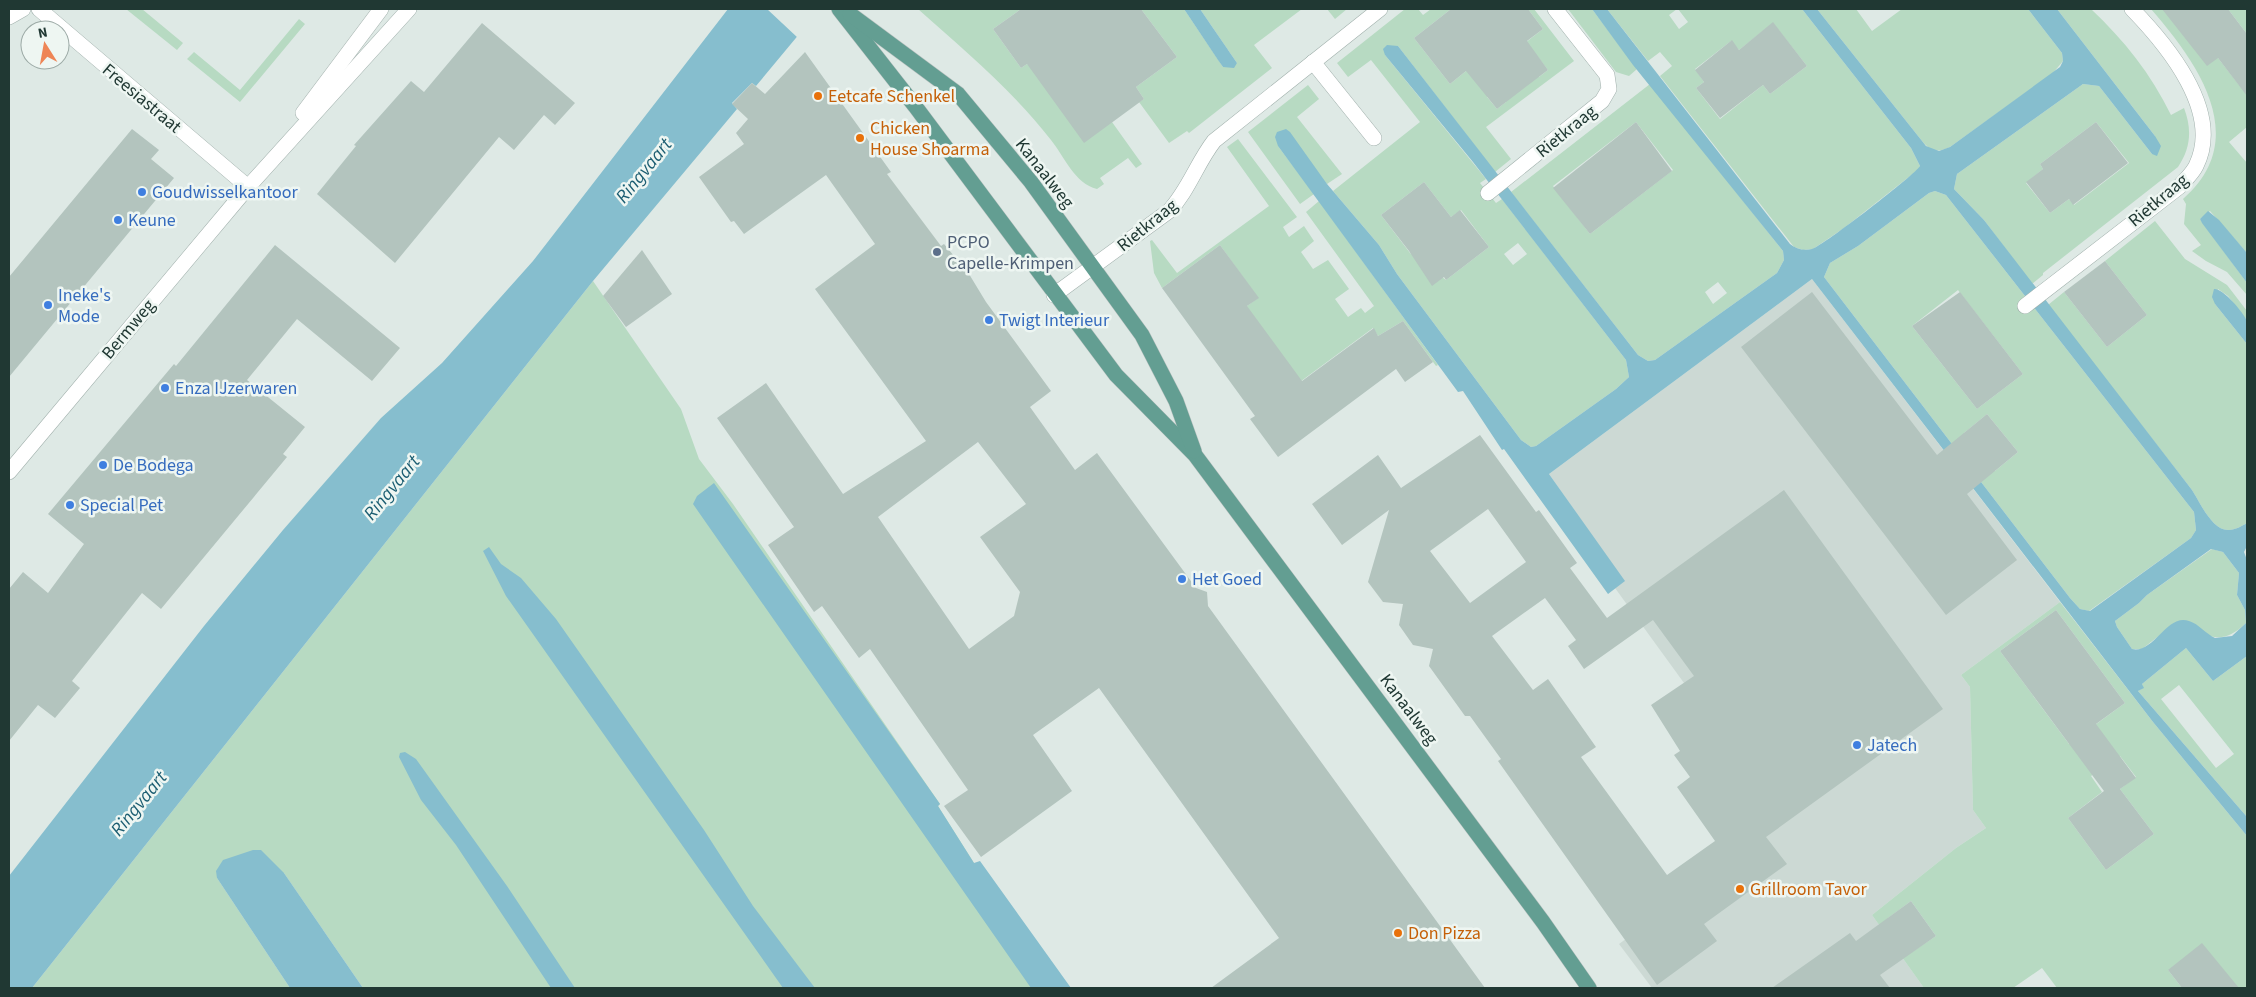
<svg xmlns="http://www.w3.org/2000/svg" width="2256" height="997" font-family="'Source Sans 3',sans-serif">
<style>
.built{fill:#ccd9d4}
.green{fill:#b7dac2;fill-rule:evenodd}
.water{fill:#86bece;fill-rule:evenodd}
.pier{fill:#dee9e5}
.building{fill:#b3c4be;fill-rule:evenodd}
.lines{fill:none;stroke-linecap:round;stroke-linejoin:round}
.minor-casing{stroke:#a1b0ac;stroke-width:16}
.major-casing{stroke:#bcc3c2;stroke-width:16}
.minor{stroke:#fff;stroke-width:15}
.major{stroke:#639e92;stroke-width:15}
.food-dot{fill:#e8710a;stroke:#eef6f2;stroke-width:2}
.shop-dot{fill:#3f7fe0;stroke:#eef6f2;stroke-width:2}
.service-dot{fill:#5c6f8a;stroke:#eef6f2;stroke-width:2}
.labels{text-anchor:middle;stroke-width:5;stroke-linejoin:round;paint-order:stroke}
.food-label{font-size:18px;fill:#c56008;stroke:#eef6f2;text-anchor:start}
.street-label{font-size:18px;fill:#203833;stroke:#eef6f2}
.shop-label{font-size:18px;fill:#366cbe;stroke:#eef6f2;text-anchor:start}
.service-label{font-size:18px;fill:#4e5e75;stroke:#eef6f2;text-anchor:start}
.water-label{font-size:19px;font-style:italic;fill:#1c5e72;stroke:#eef6f2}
</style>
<rect width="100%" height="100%" fill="#dee9e5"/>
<polygon class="built" points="1812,279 2060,602 1961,675 1970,687 1973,810 1986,828 1956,848 1872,915 1924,988 1652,988 1619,944 1785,822 1615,588 1624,581 1549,474"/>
<g class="green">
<polygon points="126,9 142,9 183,43 177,50"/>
<path d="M918,9H1021L993,29L1021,68L1027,64L1112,122L1142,164L1136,168L1128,158L1100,178L1104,184L1097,189C1075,184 1064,156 1051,140C1013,91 964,50 918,9Z"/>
<polygon points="1141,9 1184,9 1223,67 1237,63 1200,9 1302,9 1254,45 1272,68 1189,133 1187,131 1169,143 1139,102 1144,99 1136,87 1177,57"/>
<polygon points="1327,9 1347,9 1335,19"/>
<path d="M1405,9H1418L1423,15L1431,9H1451L1414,38L1450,84L1476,63L1485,74L1543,29L1528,9H1534L1574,61L1486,127L1511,159L1495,172L1398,46L1385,55L1486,179L1480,183L1496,203L1502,199L1626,360L1629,377L1616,389L1536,446L1531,447L1521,440L1397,274L1379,245L1333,191L1420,122L1371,60L1348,77L1337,63ZM1538,57L1548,70L1539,77ZM1495,89L1506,102L1497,109L1487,97ZM1424,182L1451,217L1461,210L1489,247L1446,280L1410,253L1381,215ZM1518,243L1527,254L1513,265L1504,254Z"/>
<polygon points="1568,9 1592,9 1637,69 1629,76 1616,72"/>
<path d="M1607,9H1677L1669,15L1679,29L1688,22L1678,9H1802L1911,148L1920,166L1919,169L1844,228L1813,249L1803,250L1794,247L1660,76L1672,66L1660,52L1648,61ZM1773,23L1807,66L1770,94L1763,85L1720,119L1696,88L1704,82L1695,69L1731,41L1739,50Z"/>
<path d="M1817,9H1856L1872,31L1902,9H2028L2062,53L2063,61L2053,73L1950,147C1938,153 1930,151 1922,141Z"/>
<path d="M2057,9H2091C2124,40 2151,74 2171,115L2184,108C2192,129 2191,148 2178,167L2043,273V275L2032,284L1984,220L1954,189L1957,174L2083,84L2099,86L2152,154L2155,136ZM2096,122L2129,163L2074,205L2069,199L2050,213L2026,183L2043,169L2040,164Z"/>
<path d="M2151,9H2169L2165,12L2218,58L2239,85L2247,79V127L2229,142L2247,163V253L2210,211L2200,219L2247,283V295L2227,272L2206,261L2192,251L2201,245L2184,224L2186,204L2183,199C2252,139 2198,63 2151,9Z"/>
<polygon points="2228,9 2247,9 2247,40 2244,36 2247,34"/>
<polygon points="299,19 305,24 240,102 187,59 194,52 240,90"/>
<path d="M1650,84L1783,251L1784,260L1777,273L1655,360L1648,361L1638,355L1511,192ZM1636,122L1673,170L1590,234L1553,186ZM1718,282L1727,293L1713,304L1705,292Z"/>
<polygon points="1308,85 1319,99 1297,117 1342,174 1327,184 1278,146 1314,194 1300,204 1248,132"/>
<polygon points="1238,139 1297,217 1283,227 1289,237 1304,226 1314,241 1301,252 1313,269 1328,260 1349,289 1335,299 1348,317 1361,308 1365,313 1374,306 1306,212 1319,201 1438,365 1436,366 1403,321 1378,336 1373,328 1255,415 1247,306 1258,298 1220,245 1162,288 1154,273 1150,241 1152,240 1177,273 1269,206 1227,147"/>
<path d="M1935,191L1946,195L2194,512L2196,530L2191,538L2089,611L2080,609L2070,598L1824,277L1830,263L1858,246L1929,193ZM1958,290L2023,374L1977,409L1912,326ZM1987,414L2018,452L1995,471L1964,433Z"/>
<path d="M2155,221L2185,259L2227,285L2247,311V321L2228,296L2218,289L2215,304L2247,344V523C2242,526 2235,530 2229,530C2212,531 2200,502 2192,490L2048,305L2064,292L2107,347L2147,315L2105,261Z"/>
<polygon points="593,281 681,409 699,459 733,504 940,804 938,806 974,863 1065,988 363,988 284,873 217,878 290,988 32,988"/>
<path d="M2212,549L2223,552L2239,573L2237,595L2245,610L2246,623C2219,649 2207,634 2178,621L2142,649H2132L2117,627L2115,621L2139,603L2147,595Z"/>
<path d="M2060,602L2153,722L2247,836V988H2224L2232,981L2168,970L2182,988H2057L2042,968L2013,988H1924L1872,915L1956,848L1986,828L1973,810L1970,687L1961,675ZM2056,610L2125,703L2069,744L2000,651ZM2120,756L2136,777L2120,789L2154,834L2106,870L2068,818L2102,792L2091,776ZM1911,901L1936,936L1912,952L1888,918Z"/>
<path d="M2186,648L2213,681L2247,656V817L2138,691L2143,688L2142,684ZM2179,685L2234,754L2216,768L2161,699Z"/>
</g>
<g class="water">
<polygon points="728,9 820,9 756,86 752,83 732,103 737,109 593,281 32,988 9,988 9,876 204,626 283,530 381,418 442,363 533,261"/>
<polygon points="1184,9 1200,9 1237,63 1234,68 1223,67 1218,60"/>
<path d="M1592,9H1607L1790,244C1796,249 1804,251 1812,249C1823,246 1917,173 1920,166L1911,148L1802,9H1817L1926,146L1939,151L1950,147L2060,67L2063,61L2062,53L2028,9H2057L2155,136L2161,146L2157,156L2152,154L2099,86L2083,84L1957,174L1954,189L1984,220L2192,490C2200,502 2212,531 2229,530C2235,530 2242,526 2247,523V546L2244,552L2247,560V656L2213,681L2186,648L2142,684L2144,688L2138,691L2247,817V836L2153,722L1812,279L1549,474L1625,581L1608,594L1504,449L1502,450L1463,391L1458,392L1278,146L1275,137L1277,132L1286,129L1290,132L1327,184L1379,245L1397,274L1521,440L1531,447L1536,446L1616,389L1629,377L1626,360L1473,162L1385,55L1383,49L1387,45L1398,46L1638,355L1648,361L1655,360L1777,273L1784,260L1783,251L1633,65ZM1935,191L1946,195L2194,512L2196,530L2191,538L2090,611L2080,609L2070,598L1824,277L1830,263L1858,246L1929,193ZM2211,549L2223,552L2239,573L2237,595L2245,610L2246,623L2232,636L2215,638C2206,634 2199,624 2189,621C2167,613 2154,654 2132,649L2117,627L2115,621L2139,603L2147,595Z"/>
<polygon points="2208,211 2219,220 2247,253 2247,283 2202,223 2200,219"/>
<path d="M2214,289C2223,288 2243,312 2247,321C2249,327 2247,338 2247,344L2215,304L2212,297Z"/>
<polygon points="714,483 940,804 938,806 974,863 980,861 1071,988 1031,988 693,504 697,496"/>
<polygon points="489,547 501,564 521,578 556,619 704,830 753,906 815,988 783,988 506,596 483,551"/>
<polygon points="405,752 416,759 507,886 575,988 551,988 456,845 421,800 399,757 400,753"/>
<polygon points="253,850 261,850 284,873 363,988 290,988 217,878 216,871 223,860"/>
</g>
<polygon class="pier" points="767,9 822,9 798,38"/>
<g class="building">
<polygon points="1021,9 1141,9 1177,57 1136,87 1144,99 1084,143 1027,64 1021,68 993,29"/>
<polygon points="1451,9 1528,9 1543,29 1527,41 1548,70 1497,109 1466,71 1450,84 1414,38"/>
<polygon points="2162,9 2228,9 2247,34 2247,96 2218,58 2207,66"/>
<polygon points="1773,22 1807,66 1770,94 1763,85 1720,118 1696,88 1704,82 1695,70 1732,40 1739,50"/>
<polygon points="482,23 575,103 555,125 544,115 514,150 499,137 395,263 317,194 356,146 354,145 411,81 424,92"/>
<path d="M805,52L891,172L887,174L941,246L944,244L969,274L986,302L1051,391L1030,407L1075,470L1097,453L1196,588L1207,592L1208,606L1485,988H1211L1279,938L1099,688L1033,735L1072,791L981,857L944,806L968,790L870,649L859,658L822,606L814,612L768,545L794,527L717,418L766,383L843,494L926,441L815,289L875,244L826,175L744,234L734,221L731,222L699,177L744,144L736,133L748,119L732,104L752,83L765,94ZM978,442L1026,504L980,537L1020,592L1014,616L969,649L878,517Z"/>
<polygon points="1636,122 1672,171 1590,234 1553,188"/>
<polygon points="2096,122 2128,163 2073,205 2069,199 2050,213 2026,182 2043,169 2040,164"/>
<polygon points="132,129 159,150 151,159 174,178 9,377 9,277"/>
<polygon points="1424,182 1451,217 1460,210 1489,247 1446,280 1444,277 1432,286 1409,251 1381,215"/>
<polygon points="275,245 400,348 372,381 297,319 247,380 305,427 283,454 287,457 161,609 142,593 72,681 80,688 55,718 38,705 9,741 9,589 23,572 48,593 84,544 48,514 174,364 176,366"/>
<polygon points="1220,245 1259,298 1247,306 1302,381 1374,328 1378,336 1403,321 1433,362 1405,382 1396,369 1278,457 1250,419 1255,416 1162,288"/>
<polygon points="642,250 672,294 626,327 603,296"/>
<polygon points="2105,261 2147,315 2107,347 2064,292"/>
<polygon points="1812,292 1937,455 1987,414 2018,452 1967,494 2017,560 1946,615 1741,347"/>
<polygon points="1960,292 2023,374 1977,409 1912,326"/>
<path d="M1480,435L1536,512L1539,510L1577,563L1570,568L1607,618L1784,490L1943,709L1766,837L1787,864L1704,924L1717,941L1657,985L1498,761L1501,759L1470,716H1465L1429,666L1433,649L1413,645L1399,625L1403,604L1383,602L1368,582L1389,510L1342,545L1312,504L1378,455L1401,488ZM1488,509L1526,562L1470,603L1430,551ZM1545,598L1576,640L1568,646L1584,669L1653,620L1694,676L1651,705L1680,751L1674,755L1690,777L1677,787L1715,841L1667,875L1581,757L1596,747L1548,679L1533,690L1492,636Z"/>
<polygon points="2056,610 2125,703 2096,724 2136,778 2120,789 2154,834 2106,870 2068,818 2104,791 2000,651"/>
<polygon points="1911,901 1936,936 1880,975 1890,988 1772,988 1850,933 1856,941"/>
<polygon points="2202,943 2239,988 2182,988 2168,970"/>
</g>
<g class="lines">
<g class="minor-casing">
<g id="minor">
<polyline points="39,9 248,187"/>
<polyline points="9,17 23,9"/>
<polyline points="1313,62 1374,138"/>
<polyline points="303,113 381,9"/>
<polyline points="1488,193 1602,101 1609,89 1607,75 1555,9"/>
<path d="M1054,295L1169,211C1188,191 1197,163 1214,141L1380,9"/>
<path d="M2025,306L2179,187C2185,180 2192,174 2196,166C2223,112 2167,45 2132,9"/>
<polyline points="9,472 248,187 409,9"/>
</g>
</g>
<g class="major-casing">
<g id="major">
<polyline points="839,9 915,106 1116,375 1195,455 1543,922 1589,988"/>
<polyline points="850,14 958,94 1031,182 1142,335 1176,401 1194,451"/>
</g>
</g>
<use href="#minor" class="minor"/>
<use href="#major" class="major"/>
</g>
<g class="food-dot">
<circle cx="818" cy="96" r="5"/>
<circle cx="860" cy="138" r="5"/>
<circle cx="1740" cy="889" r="5"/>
<circle cx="1398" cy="933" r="5"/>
</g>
<g class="shop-dot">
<circle cx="142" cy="192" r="5"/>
<circle cx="118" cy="220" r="5"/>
<circle cx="48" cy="305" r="5"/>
<circle cx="989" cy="320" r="5"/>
<circle cx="165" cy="388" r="5"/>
<circle cx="103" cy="465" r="5"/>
<circle cx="70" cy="505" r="5"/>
<circle cx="1182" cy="579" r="5"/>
<circle cx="1857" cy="745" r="5"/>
</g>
<circle class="service-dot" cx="937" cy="252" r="5"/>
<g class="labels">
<g class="food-label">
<text x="828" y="102">Eetcafe Schenkel</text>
<text x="870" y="134">Chicken<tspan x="870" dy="21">House Shoarma</tspan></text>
<text x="1750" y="895">Grillroom Tavor</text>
<text x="1408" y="939">Don Pizza</text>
</g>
<g class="street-label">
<text transform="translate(142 98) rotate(40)" y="6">Freesiastraat</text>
<text transform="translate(1566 131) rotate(-39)" y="6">Rietkraag</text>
<text transform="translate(1045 173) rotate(52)" y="6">Kanaalweg</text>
<text transform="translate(2158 200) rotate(-40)" y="6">Rietkraag</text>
<text transform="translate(1147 225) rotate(-39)" y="6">Rietkraag</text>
<text transform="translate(128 329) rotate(-50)" y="6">Bermweg</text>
<text transform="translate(1409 709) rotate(53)" y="6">Kanaalweg</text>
</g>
<g class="shop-label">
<text x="152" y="198">Goudwisselkantoor</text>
<text x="128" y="226">Keune</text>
<text x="58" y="301">Ineke's<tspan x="58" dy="21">Mode</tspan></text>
<text x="999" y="326">Twigt Interieur</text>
<text x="175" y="394">Enza IJzerwaren</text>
<text x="113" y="471">De Bodega</text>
<text x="80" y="511">Special Pet</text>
<text x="1192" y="585">Het Goed</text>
<text x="1867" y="751">Jatech</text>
</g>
<g class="service-label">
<text x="947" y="248">PCPO<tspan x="947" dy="21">Capelle-Krimpen</tspan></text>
</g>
<g class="water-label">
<text transform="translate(643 170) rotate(-51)" y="7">Ringvaart</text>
<text transform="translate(391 487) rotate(-51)" y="7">Ringvaart</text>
<text transform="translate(138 803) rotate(-51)" y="7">Ringvaart</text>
</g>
</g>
<rect width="2256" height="997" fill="none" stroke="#203833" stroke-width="20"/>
<g transform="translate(45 45) rotate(349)"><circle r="24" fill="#eef6f2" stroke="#9caaa6"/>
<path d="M0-4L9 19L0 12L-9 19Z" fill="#ee8556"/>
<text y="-8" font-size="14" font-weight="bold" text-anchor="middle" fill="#203833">N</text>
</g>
</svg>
